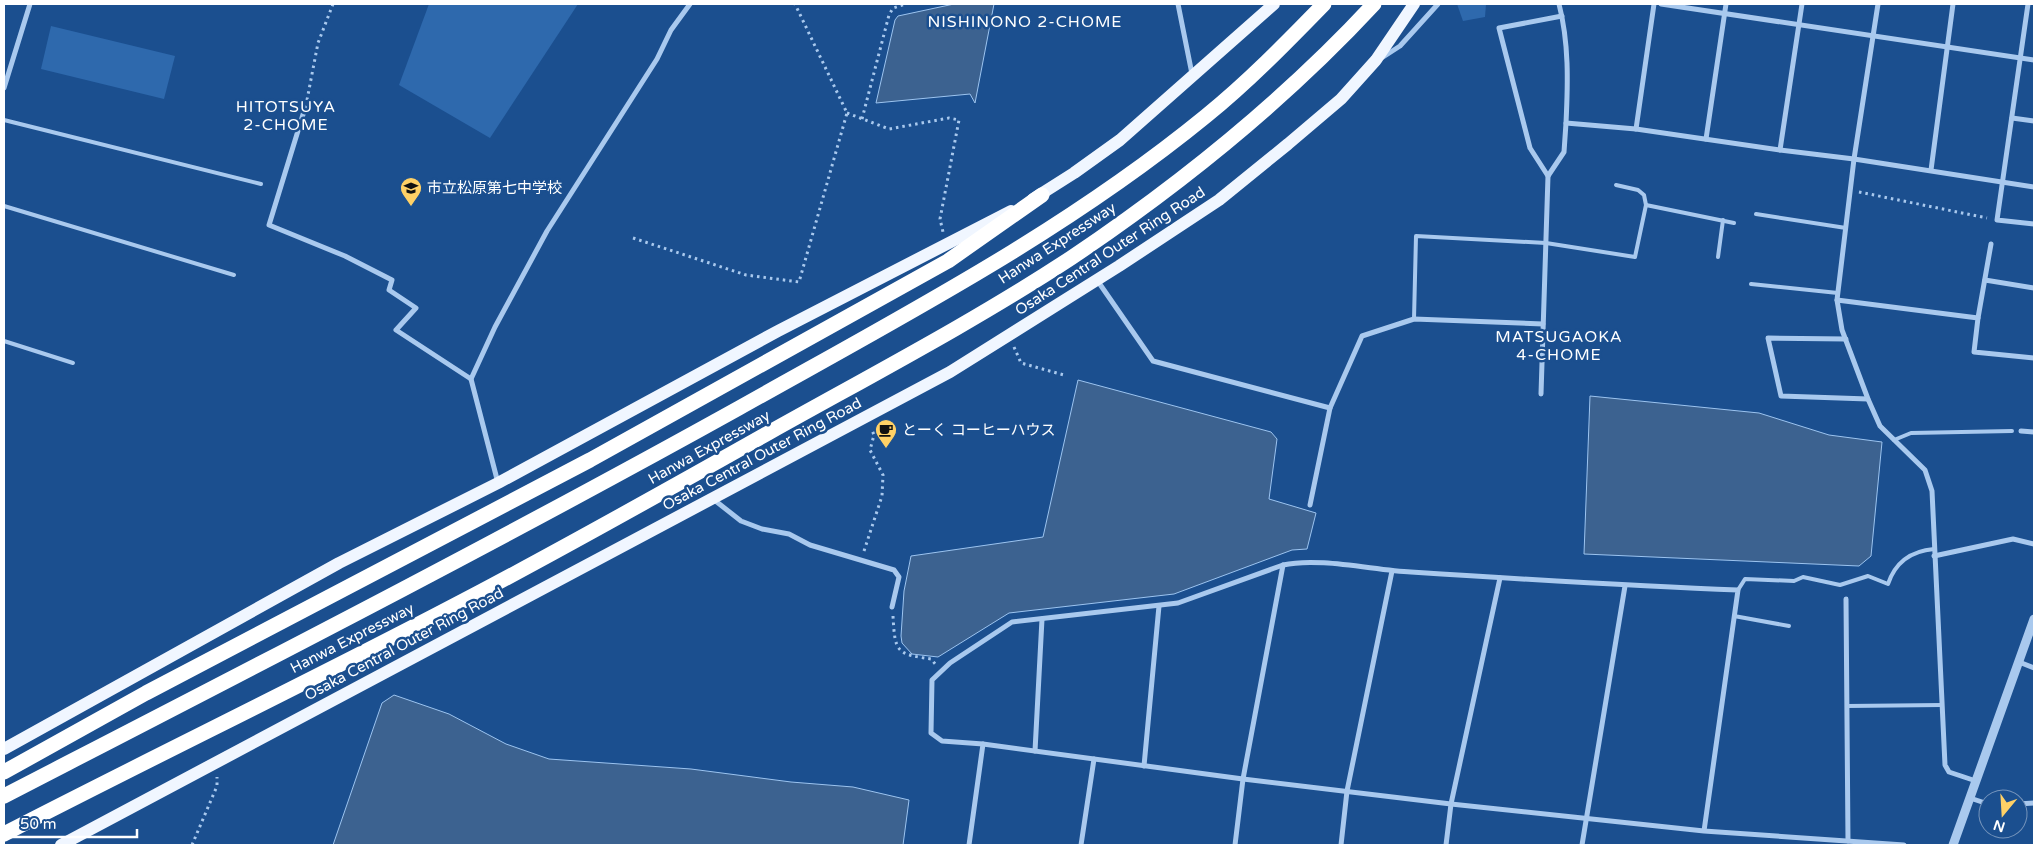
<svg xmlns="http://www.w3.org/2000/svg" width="2038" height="849" font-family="'Varela Round','Noto Sans JP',sans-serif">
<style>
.green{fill:#2e69ad}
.water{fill:#3c6290;stroke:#9cc4f0}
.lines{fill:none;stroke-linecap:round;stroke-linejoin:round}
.path{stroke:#a9c9ee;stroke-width:3;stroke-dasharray:2.5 4;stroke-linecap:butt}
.service{stroke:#a9c9ee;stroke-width:4}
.minor{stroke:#a9c9ee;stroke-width:5}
.tertiary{stroke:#a9c9ee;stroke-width:9}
.primary{stroke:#f0f6ff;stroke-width:12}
.motorway{stroke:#fff;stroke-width:15}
.motorway-bridge{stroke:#fff;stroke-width:15}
.labels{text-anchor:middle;stroke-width:5;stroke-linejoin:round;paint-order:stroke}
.poi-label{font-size:15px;fill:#fff;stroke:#1b4f8f;text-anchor:start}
.street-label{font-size:15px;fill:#fff;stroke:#1b4f8f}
.neighbourhood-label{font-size:16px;letter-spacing:1px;fill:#fff;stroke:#1b4f8f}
</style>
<rect width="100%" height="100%" fill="#1b4f8f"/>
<g class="green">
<polygon points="429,4 578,4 490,138 399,85"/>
<polygon points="1457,4 1486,4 1485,17 1463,21"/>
<polygon points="51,26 175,56 164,99 41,69"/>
</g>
<g class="water">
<polygon points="954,4 994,4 975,103 970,94 876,103 895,20 898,16"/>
<polygon points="1078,380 1271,432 1277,439 1269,499 1316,513 1307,549 1292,550 1174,594 1009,613 938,657 912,654 902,643 901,636 904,591 911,556 1043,537"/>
<polygon points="1590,396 1759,413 1829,435 1882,442 1871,556 1859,566 1584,554"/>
<polygon points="394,695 449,714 506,744 549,759 691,769 791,782 853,787 909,800 903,845 333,845 382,703"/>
</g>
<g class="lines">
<g class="path">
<polyline points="307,100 318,43 333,4"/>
<polyline points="847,113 889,129 949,118 959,120 940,219 943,232"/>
<polyline points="862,119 889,15 893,8 906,4"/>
<polyline points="1859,192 1987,218"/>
<polyline points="633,238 746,275 799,282 847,113 795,4"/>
<polyline points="1014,347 1021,363 1064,375"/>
<polyline points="864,551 882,496 883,475 870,450 874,435 872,430"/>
<path d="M893,616C895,652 896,654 931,659L936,665"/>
<polyline points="192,845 217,786 217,777"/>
</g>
<g class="service">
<polyline points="4,120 261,184"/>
<polyline points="1616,185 1638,190 1644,195 1646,205"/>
<polyline points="4,206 234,275"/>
<polyline points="1756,214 1846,228"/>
<polyline points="1718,257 1723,220"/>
<polyline points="1751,284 1838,293"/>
<polyline points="1414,319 1416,236 1546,243 1635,257 1646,205 1734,223"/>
<polyline points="4,341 73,363"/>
<polyline points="1894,440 1911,433 2012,431"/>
<path d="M1738,590L1745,579L1794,581L1803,577L1840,585L1868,576L1888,584C1895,563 1911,551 1934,549"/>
<polyline points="1734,616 1789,626"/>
<polyline points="1847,706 1942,705"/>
</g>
<g class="minor">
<polyline points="1178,4 1192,74"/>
<path d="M1559,4C1569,43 1568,82 1566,123"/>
<polyline points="1661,4 2034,60"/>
<polyline points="1878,4 1854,159 1837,300 1842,330 1868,399 1880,426 1925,470 1932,491 1945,765 1949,772 1976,781"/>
<polyline points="2028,4 1997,220 2034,224"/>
<polyline points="1383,57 1400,46 1438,4"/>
<polyline points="4,88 30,4"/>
<polyline points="305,108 269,225 345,256 392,280 389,290 416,308 396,330 471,379"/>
<polyline points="2012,118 2034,121"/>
<polyline points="1636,129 1654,4"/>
<polyline points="1706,139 1726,4"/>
<polyline points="1780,150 1802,4"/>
<polyline points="1931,170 1953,4"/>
<polyline points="1548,176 1530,148 1499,28 1562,16"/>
<polyline points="1097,280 1153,361 1330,408"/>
<polyline points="1985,280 2034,288"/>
<polyline points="1837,300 1978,318 1974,352 2034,358"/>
<polyline points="1978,318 1991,244"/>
<polyline points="1846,339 1768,338 1781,396 1868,399"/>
<polyline points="1541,394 1548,176 1564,152 1566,123 1636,129 1780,150 1854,159 2034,187"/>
<polyline points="2021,431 2034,432"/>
<polyline points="498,483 471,379 495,327 547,231 657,59 671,30 690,4"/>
<polyline points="713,499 741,521 762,529 789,534 810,545 894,570 899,577 892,607"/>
<polyline points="1310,505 1330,408 1362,336 1414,319 1543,324"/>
<polyline points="1934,556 2013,539 2034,544"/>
<polyline points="1846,599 1848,841"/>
<polyline points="2019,662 2034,668"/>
<polyline points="1035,751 1042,619"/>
<polyline points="1144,766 1159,606"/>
<polyline points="1970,798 1988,804"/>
<polyline points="2018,804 2034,803"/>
<path d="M1704,831L1738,590C1629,586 1520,579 1411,572C1373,570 1318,557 1283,565L1178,603L1012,622L950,663L932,680L931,733L942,741L983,744L1243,779L1451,804L1704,831L1904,845"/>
<polyline points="969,845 983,744"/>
<polyline points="1081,845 1094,759"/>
<polyline points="1235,845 1243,779 1283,565"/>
<polyline points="1341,845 1347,791 1392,571"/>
<polyline points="1446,845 1451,804 1500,578"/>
<polyline points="1582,845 1625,586"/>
</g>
<polyline class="tertiary" points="1953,845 2034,619"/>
<g class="primary">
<polyline points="1033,199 1074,173 1120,140 1274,4"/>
<polyline points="4,749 339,563 498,483 778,331 1011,211"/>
<polyline points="61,845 950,372 1119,266 1219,200 1288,144 1341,99 1376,60 1414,4"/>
</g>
<polyline class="motorway" points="4,772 146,693 590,460 948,261 1042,195"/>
<g class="motorway-bridge">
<path d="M4,796C250,669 496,543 739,408C899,318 1063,233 1206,116C1248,82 1286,43 1324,4"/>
<path d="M4,834C157,755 313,680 465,600C568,546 669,489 770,432C870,376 975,321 1071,258C1181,184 1284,101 1374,4"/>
</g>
</g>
<defs>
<g id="school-pin" transform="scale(1.125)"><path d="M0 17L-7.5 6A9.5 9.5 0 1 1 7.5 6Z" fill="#ffd166" stroke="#1b4f8f"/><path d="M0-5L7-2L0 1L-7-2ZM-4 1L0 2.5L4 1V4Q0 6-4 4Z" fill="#111"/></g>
<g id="cafe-pin" transform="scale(1.125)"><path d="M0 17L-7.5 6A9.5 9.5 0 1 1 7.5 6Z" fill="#ffd166" stroke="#1b4f8f"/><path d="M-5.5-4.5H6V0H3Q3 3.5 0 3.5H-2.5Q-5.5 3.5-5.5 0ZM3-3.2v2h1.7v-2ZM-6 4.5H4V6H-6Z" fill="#111"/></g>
</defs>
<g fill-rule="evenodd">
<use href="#school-pin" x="411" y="188"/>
<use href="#cafe-pin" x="886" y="430"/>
</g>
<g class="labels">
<g class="poi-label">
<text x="427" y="193">市立松原第七中学校</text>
<text x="902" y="435">とーく コーヒーハウス</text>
</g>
<g class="street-label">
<text transform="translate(1057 243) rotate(-33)" y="5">Hanwa Expressway</text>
<text transform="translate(1110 251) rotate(-33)" y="5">Osaka Central Outer Ring Road</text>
<text transform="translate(709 447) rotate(-29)" y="5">Hanwa Expressway</text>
<text transform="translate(762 454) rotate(-28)" y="5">Osaka Central Outer Ring Road</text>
<text transform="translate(352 638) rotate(-27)" y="5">Hanwa Expressway</text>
<text transform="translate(404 644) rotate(-28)" y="5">Osaka Central Outer Ring Road</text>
</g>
<g class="neighbourhood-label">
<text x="1025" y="27">NISHINONO 2-CHOME</text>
<text x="286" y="112">HITOTSUYA<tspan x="286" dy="18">2-CHOME</tspan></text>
<text x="1559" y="342">MATSUGAOKA<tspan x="1559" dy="18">4-CHOME</tspan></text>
</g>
</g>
<rect width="2038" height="849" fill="none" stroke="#ffffff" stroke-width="10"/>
<g transform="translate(2003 814) rotate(198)"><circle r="24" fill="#1b4f8f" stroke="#7695bc"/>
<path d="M0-4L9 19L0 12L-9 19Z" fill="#ffd166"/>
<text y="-8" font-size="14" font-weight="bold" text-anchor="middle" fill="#ffffff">N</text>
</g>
<path d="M12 829v8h125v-8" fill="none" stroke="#ffffff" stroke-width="2.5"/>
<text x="20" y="829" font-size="15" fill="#ffffff" stroke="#1b4f8f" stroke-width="4" paint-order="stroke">50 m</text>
</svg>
